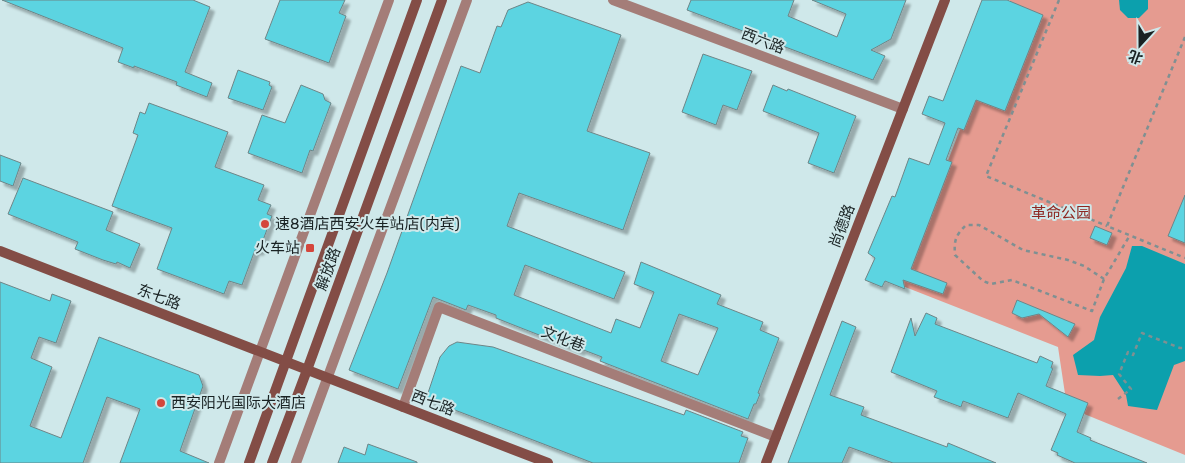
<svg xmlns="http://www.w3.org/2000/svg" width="1185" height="463" font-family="Rubik,'Noto Sans SC',sans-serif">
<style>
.green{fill:#e59b90}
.water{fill:#0ca0ad}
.building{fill:#5bd4e1;stroke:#6e8587;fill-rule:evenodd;filter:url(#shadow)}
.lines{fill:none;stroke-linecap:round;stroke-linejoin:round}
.path{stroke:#7f9092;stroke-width:2.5;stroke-dasharray:4 4;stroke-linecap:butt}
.street{stroke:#a47d78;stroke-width:10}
.secondary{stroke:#834d46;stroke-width:10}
.poi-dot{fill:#d4463c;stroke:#cfe8ea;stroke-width:2}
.labels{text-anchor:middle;stroke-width:4;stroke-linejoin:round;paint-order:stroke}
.street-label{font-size:15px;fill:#192223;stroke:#cfe8ea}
.park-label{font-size:15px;fill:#8e2721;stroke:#cfe8ea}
.poi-label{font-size:15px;fill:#192223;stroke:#cfe8ea;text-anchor:start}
</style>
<defs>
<filter id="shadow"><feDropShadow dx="4.5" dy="4.5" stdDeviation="1" flood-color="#0004"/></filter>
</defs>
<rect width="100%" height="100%" fill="#cfe8ea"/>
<polygon class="green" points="1010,0 1185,0 1185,455 1067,407 1058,347 900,285"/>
<g class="water">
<polygon points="1119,0 1148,0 1148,9 1139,18 1128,18 1120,10"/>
<polygon points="1132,246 1142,246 1185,264 1185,361 1174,365 1157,410 1128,406 1126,395 1113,375 1100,376 1078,375 1073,355 1094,340 1100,317 1126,268"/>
</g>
<g class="building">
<polygon points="2,0 193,0 210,7 185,72 212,83 207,97 176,85 177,82 134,66 134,68 118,62 123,48"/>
<polygon points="280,0 345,0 339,13 346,16 329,63 265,39"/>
<polygon points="691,0 794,0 788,16 837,37 846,14 812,0 906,0 891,39 871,50 885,56 873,80 687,10"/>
<polygon points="982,0 1007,0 1043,15 1005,111 976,100 964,130 958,128 946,160 952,162 911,269 947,283 943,294 903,280 905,289 885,281 882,287 865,280 875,258 868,253 892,196 895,197 909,158 929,165 945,123 922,114 929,96 943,101"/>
<path d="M528,2L621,35L587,131L650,153L623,230L519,193L507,226L625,272L614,299L525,265L514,295L611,333L616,319L640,328L654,292L634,284L641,262L721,295L717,304L763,322L760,330L779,338L758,393L760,394L756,404H754L748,419L600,361L602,357L581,349L580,351L511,324L496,318V315L468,305L466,310L433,297L398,389L349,370L387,273L461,66L480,73L497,26L501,27L508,10ZM679,314L718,328L698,375L661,361Z"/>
<polygon points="703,54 752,71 737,110 723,105 716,125 682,112"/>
<polygon points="238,70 270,82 269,85 272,87 263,110 228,98"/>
<polygon points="301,85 323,94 325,100 331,103 313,151 310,150 302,173 248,153 262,115 285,123"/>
<polygon points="773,85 787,91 788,89 856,116 834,173 808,163 819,133 763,111"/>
<polygon points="149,103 228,132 215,167 264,185 258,200 271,205 267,214 272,216 259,251 255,250 242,285 229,281 224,294 157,269 172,228 112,206 138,135 133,133 140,112 145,114"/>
<polygon points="0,155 21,163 13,186 0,181"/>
<polygon points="23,178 113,212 106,230 140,244 130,268 117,262 116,264 103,260 75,249 78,242 8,214"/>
<polygon points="1185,195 1185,243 1168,236"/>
<polygon points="1095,226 1112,233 1107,245 1090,238"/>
<polygon points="0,282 50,301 52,294 71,301 56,343 39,337 31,358 52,367 30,426 61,438 99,337 199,375 203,386 180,451 209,463 120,463 140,409 107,397 83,463 0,463"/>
<polygon points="1017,300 1075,324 1068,337 1039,314 1022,318 1012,313"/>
<polygon points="926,313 937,318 935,324 1037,363 1040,356 1053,362 1051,368 1053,368 1046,386 1088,403 1077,432 1091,438 1090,440 1147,463 1075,463 1057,455 1058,453 1051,450 1066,414 1064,413 1018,393 1008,418 963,401 961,407 934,397 937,391 891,372 911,318 915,336"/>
<polygon points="842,321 856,327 830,395 864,407 861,415 947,447 948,443 996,463 893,463 849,447 842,463 788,463"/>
<polygon points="457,342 493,347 684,415 686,410 743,432 741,436 748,438 739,463 593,463 426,399 440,357 449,346"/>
<polygon points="368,444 417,462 417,463 338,463 344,447 365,455"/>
</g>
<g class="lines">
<g class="path">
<polyline points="1059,0 986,176 1107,226"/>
<polyline points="1185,37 1107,226 1185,258"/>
<path d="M1104,279L1084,266L1068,260L1023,250L979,225H966C955,236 954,241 955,255L983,281L991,284L1012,280L1092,311L1104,279L1130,235"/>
<polyline points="1118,399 1131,389 1119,374 1128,352 1133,355 1142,333 1180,348 1185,348"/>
</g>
<g class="street">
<polyline points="613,0 903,109"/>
<polyline points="403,407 439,307 776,437"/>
<polyline points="219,463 389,0"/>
<polyline points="296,463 467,0"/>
</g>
<g class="secondary">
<polyline points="0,251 548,463"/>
<polyline points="249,463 417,0"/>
<polyline points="272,463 307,370 442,0"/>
<polyline points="766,463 945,0"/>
</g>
</g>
<g class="poi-dot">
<circle cx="265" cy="224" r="5"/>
<rect x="305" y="243" width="10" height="10" rx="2.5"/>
<circle cx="161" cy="403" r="5"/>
</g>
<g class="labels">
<g class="street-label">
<text transform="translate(763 41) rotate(21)" y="5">西六路</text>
<text transform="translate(842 226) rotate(-69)" y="5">尚德路</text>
<text transform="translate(328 269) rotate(-70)" y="5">解放路</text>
<text transform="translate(159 297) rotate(21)" y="5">东七路</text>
<text transform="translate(563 339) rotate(21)" y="5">文化巷</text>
<text transform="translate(433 403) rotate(21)" y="5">西七路</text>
</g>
<g class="park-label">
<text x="1061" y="218">革命公园</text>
</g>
<g class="poi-label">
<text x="275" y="229">速8酒店西安火车站店(内宾)</text>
<text x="300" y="253" text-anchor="end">火车站</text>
<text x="171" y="408">西安阳光国际大酒店</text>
</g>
</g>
<g transform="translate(1140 45) rotate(201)" stroke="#cfe8ea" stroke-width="4" paint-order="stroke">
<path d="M0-4L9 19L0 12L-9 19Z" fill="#192223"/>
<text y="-8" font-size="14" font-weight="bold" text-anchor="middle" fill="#192223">北</text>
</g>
</svg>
